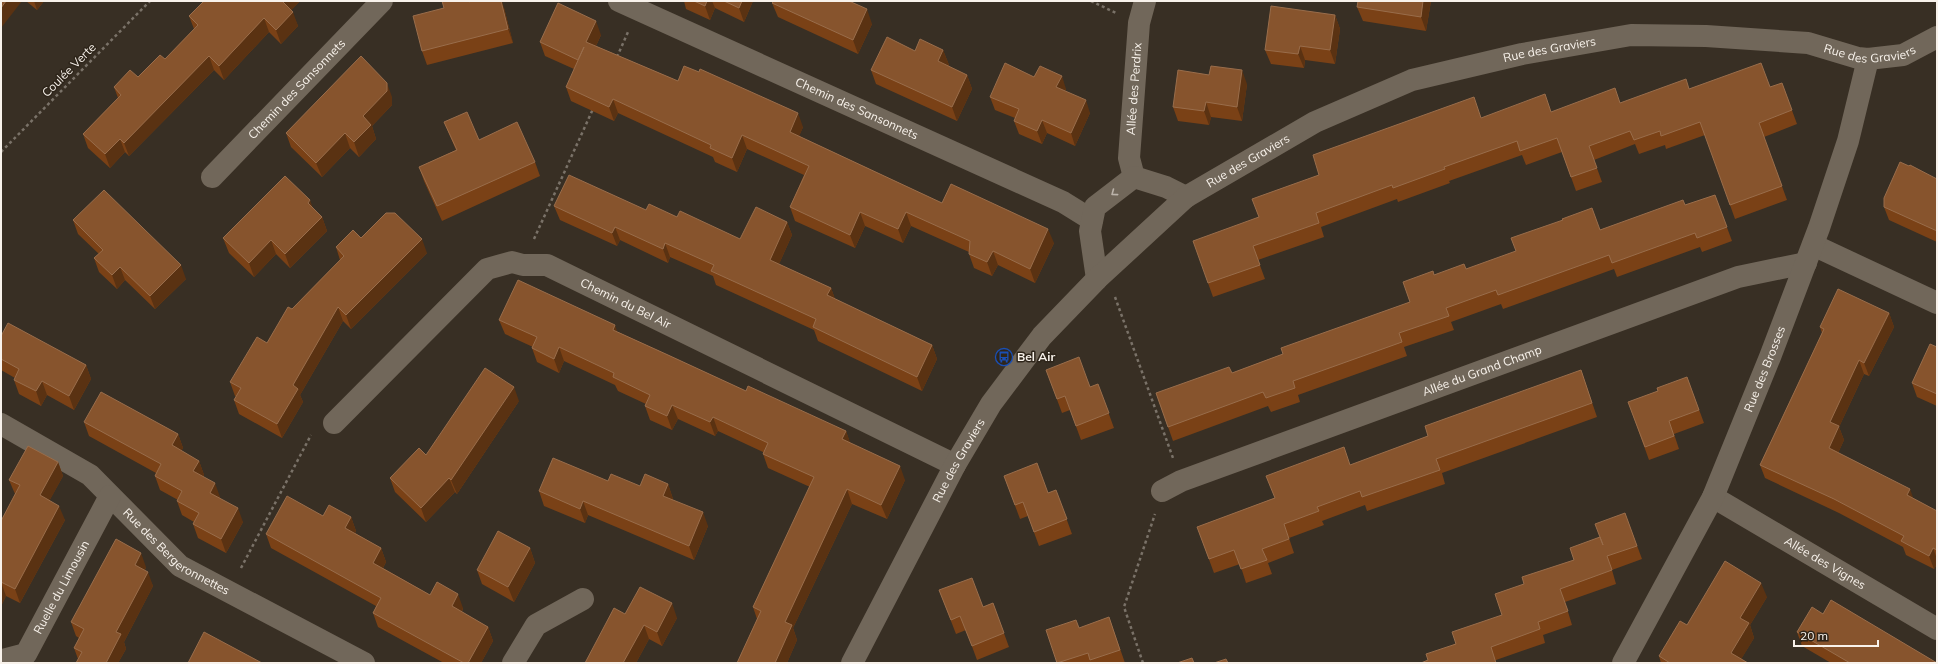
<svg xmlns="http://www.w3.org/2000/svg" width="1938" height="664" font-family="Mulish,sans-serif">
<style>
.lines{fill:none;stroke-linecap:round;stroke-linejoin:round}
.path{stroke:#7a7268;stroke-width:2.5;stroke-dasharray:3 3;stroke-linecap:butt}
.minor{stroke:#71675a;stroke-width:22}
.wall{fill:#7a4116}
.shaded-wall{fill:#5a3212}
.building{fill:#87542d;stroke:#996d4b}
.oneway{stroke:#bbb3aa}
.labels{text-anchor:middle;stroke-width:3;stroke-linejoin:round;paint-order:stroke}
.street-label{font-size:12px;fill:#f8f2eb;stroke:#2e251a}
.poi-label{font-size:12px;font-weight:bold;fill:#f8f2eb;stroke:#2e251a;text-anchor:start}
</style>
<rect width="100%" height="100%" fill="#382f24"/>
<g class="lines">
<g class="path">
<polyline points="1091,1 1116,13"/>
<polyline points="617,57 628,32"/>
<polyline points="1,152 150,1"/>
<polyline points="534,239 593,109"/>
<polyline points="1115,297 1173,458"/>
<polyline points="241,568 311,435"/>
<polyline points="1143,663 1124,607 1155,514"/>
</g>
<g class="minor">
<path id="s1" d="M619,1L1063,202L1092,220"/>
<path id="s2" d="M212,177L382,1"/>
<path id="s3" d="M1134,177L1129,158L1139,23L1145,1"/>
<polyline points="1813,245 1937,303"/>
<polyline points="1097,279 1090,231 1095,207 1134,177 1166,187 1186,197"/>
<path id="s4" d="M334,423L487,269L512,262L523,265H547L955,465"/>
<path id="s5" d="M1,424L90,475L180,566L364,663"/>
<path id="s6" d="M1162,491L1181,481L1738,277L1806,263"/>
<path id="s7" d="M1713,497L1937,629"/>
<path id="s8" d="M1,663L3,660L26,654L110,496"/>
<polyline points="513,663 536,625 583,599"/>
<path id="s9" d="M852,663L955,465L991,404L1042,336L1097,279L1186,197L1315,122L1412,80L1522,54L1631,35L1706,36L1808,43L1858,58L1868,59L1903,55L1937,37"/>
<path id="s10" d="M1623,663L1713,497L1770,357L1819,228L1848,141L1868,59"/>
</g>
</g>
<g class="wall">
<polygon points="26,1 44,1 37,10"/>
<polygon points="204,1 300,1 291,10 298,26 281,44 269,32 224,80 214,70 129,156 125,152 110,168 88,148 83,134 118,98 114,87 138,77 165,59 194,29 189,16"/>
<polygon points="442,1 470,1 504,8 513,43 427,65 422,51 444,8"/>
<polygon points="684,1 753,1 744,22 715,8 710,20 686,9"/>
<polygon points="1431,1 1426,31 1363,21 1357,7"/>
<polygon points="772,3 872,24 858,54 778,17"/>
<polygon points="1335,15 1340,29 1335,64 1305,60 1304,68 1271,64 1265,50"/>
<polygon points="601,35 596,46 678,81 803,127 799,136 942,203 1054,243 1035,283 998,265 992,276 974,268 969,254 969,252 911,226 903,243 865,226 855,248 795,221 790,207 804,175 747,149 737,172 715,162 713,157 618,113 614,121 571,101 566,87 574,69 545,56 540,42"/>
<polygon points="943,50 949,65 948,66 967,75 972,89 957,121 876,84 871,70 915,51"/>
<polygon points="1034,77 1066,89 1065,91 1090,113 1075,146 1047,133 1042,144 1019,134 1014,121 1015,118 995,110 990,97"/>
<polygon points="1782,83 1797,124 1764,137 1787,200 1735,219 1705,135 1666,149 1665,145 1639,154 1635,144 1594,160 1602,182 1576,191 1562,152 1526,165 1522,155 1449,181 1450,183 1398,202 1397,199 1321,227 1324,237 1258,260 1265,279 1213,297 1208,283 1259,217 1481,118 1551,112 1620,103 1689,89 1770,87"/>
<polygon points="1247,84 1242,121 1211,117 1209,125 1178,121 1173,107"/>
<polygon points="392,97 392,105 372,126 376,139 359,157 350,148 322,177 291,147 286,133"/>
<polygon points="444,122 479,140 535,162 540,176 442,221 424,181 419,167 456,150"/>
<polygon points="1937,179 1937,242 1889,220 1884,207"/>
<polygon points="1715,195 1732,241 1702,252 1700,247 1617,277 1614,269 1503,309 1501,304 1451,322 1454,330 1404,347 1407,356 1298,395 1300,402 1271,412 1268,406 1173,441 1156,393 1232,373 1283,354 1410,302 1434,275 1466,269 1685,205"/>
<polygon points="554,206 646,210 677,217 740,239 787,222 792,235 779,264 831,288 835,299 932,345 937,359 922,391 818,341 814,330 716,285 713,276 670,257 668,263 620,240 617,246 560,220"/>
<polygon points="322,217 327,231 290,268 276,254 254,277 229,253 223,238"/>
<polygon points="73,220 186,279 155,309 125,280 117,289 99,272 94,258 99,254 78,234"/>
<polygon points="361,238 427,253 351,329 343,321 300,395 303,402 282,438 239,414 234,400 236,396 235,396 230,382 267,343 292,309 340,260 336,247"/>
<polygon points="1889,313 1894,327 1869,376 1864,374 1839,427 1844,440 1838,453 1914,499 1937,511 1937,564 1934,569 1906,555 1903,547 1839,513 1765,478 1760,465 1822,333 1820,327"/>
<polygon points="499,320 618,332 746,391 846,431 850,443 905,480 887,519 852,504 793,628 797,640 787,663 737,663 757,619 753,607 810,487 768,468 763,454 763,452 718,431 715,436 678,419 672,430 650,420 645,406 646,404 618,391 615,385 564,361 559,373 537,362 532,348 533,347 505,334"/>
<polygon points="1,335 86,365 91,379 74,410 47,395 41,406 19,394 14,380 15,378 1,370"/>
<polygon points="1937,347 1937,406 1917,397 1912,383"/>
<polygon points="1046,370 1090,387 1098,384 1114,428 1081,440 1070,410 1062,413"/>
<polygon points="1581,370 1597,417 1442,473 1445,484 1367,511 1365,505 1322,521 1324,525 1289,538 1294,553 1268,563 1272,574 1246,583 1240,564 1214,573 1197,527 1275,498 1351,465 1428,436"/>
<polygon points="1687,377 1704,423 1674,434 1679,449 1649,460 1628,402 1658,391"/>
<polygon points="519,401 457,494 455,492 426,522 395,492 390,478 426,455"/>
<polygon points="84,422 178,434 183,448 181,451 199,461 204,475 203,477 220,497 220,498 243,522 226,553 198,538 193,524 194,522 182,515 177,501 178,500 160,490 155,476 156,473 89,436"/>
<polygon points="58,462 63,476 49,501 65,520 20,603 6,596 1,606 1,521 15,494 9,480"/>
<polygon points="1004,476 1048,493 1056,490 1072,534 1039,546 1028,516 1020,519"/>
<polygon points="608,481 640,486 668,484 673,499 673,500 708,526 694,560 588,515 585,523 544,506 539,491"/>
<polygon points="1625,513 1642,559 1612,570 1616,584 1565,602 1572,625 1543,635 1545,643 1496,660 1428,660 1502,615 1524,584 1574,560 1600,537"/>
<polygon points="323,516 351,517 356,531 355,533 381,548 386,562 383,568 430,595 463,608 462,612 488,627 493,641 481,663 444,663 378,627 373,613 376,606 271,548 266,534"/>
<polygon points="530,548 535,563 514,602 482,584 477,570"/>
<polygon points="146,567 145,570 153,586 124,642 126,649 118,663 76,663 78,659 74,648 79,638 76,636 71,622"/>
<polygon points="939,590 983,607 993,603 1009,647 977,660 966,630 956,634"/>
<polygon points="1767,597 1750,625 1754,638 1741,659 1748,663 1661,663 1659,656 1687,625"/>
<polygon points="625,614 677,618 662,646 649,639 636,663 585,663"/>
<polygon points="1823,614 1937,663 1831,663 1802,646 1797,632"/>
<polygon points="1109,617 1125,663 1057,663 1079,628"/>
</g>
<g class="shaded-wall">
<polygon points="6,1 22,1 1,28 1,8"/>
<polygon points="34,1 44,1 37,10"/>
<polygon points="282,1 300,1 287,15"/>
<polygon points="501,1 502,1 504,8 513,43 508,29"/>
<polygon points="707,1 712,1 715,8 710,20 705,6"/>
<polygon points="742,1 753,1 744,22 739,8"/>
<polygon points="1423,1 1431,1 1426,31 1421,17"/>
<polygon points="867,9 872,24 858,54 853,40"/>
<polygon points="293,12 298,26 281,44 276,30"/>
<polygon points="1335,15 1340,29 1335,64 1330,50"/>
<polygon points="264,18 269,32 224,80 219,66"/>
<polygon points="596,21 601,35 591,56 586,42"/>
<polygon points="1300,46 1305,60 1304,68 1298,54"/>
<polygon points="943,50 949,65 944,75 938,61"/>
<polygon points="209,56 214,70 129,156 124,143"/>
<polygon points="1242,70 1247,84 1242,121 1237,107"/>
<polygon points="967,75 972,89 957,121 952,107"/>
<polygon points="1062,76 1066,89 1061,100 1056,87"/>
<polygon points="387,83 392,97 392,105 372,126 376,139 359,157 354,142 363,116"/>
<polygon points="613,99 618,113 614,121 609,107"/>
<polygon points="1086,100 1090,113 1075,146 1071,133"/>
<polygon points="1206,102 1211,117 1209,125 1204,111"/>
<polygon points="798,113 803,127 795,146 790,132"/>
<polygon points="1042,120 1047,133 1042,144 1037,131"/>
<polygon points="345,133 350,148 322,177 316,163"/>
<polygon points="742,135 747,149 737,172 732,158"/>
<polygon points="120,139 125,152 110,168 105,154"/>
<polygon points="310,200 315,214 308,203"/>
<polygon points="860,212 865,226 855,248 850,235"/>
<polygon points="906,212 911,226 903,243 898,229"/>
<polygon points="322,217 327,231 290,268 285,254"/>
<polygon points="787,222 792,235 775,273 770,260"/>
<polygon points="615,227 620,240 617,246 612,233"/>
<polygon points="1048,229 1054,243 1035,283 1030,269"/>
<polygon points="422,239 427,253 351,329 346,315"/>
<polygon points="271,240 276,254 254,277 249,263"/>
<polygon points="665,243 670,257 668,263 663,249"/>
<polygon points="993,251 998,265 992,276 987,262"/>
<polygon points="181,265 186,279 155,309 150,296"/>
<polygon points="120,267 125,280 117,289 112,275"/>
<polygon points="831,288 836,302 827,295"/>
<polygon points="338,307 343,321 300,395 303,402 282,438 277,424 293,385"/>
<polygon points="1889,313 1894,327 1869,376 1864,363"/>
<polygon points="615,325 620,340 613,330"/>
<polygon points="932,345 937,359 922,391 917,377"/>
<polygon points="559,347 564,361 559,373 554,359"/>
<polygon points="1859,360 1864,374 1839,427 1844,440 1834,462 1829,448 1830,422"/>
<polygon points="86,365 91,379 74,410 69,396"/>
<polygon points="42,381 47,395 41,406 36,391"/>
<polygon points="514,387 519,401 457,494 451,480"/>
<polygon points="672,405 678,419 672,430 667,416"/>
<polygon points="713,417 718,431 715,436 710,422"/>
<polygon points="846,431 851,445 842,439"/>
<polygon points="178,434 183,448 177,459 172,445"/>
<polygon points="199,461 204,475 198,485 193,471"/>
<polygon points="58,462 63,476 45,509 40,495"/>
<polygon points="900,466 905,480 887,519 881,505"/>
<polygon points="449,478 455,492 426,522 421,508"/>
<polygon points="215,483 220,497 215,507 210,493"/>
<polygon points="668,484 673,499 668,510 663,496"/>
<polygon points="847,489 852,504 793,628 797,640 787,663 775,663 785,622"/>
<polygon points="1910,489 1915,503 1907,495"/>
<polygon points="583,501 588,515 585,523 580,509"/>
<polygon points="59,506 65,520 20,603 15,589"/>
<polygon points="238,508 243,522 226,553 221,539"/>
<polygon points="703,512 708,526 694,560 689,546"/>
<polygon points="351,517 356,531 350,542 345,528"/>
<polygon points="381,548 386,562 378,577 373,563"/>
<polygon points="530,548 535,563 514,602 508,587"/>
<polygon points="1933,548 1937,559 1937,564 1934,569 1929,556"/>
<polygon points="141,553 146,567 140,579 135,565"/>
<polygon points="148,572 153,586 124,642 126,649 118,663 106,663 116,632"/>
<polygon points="1,582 6,596 1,606"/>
<polygon points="1761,583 1767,597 1750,625 1754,638 1739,663 1731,653 1740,618"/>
<polygon points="458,594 463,608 457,620 452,606"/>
<polygon points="672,603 677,618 662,646 657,632"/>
<polygon points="644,625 649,639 636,663 623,663"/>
<polygon points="488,627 493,641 481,663 468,663"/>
</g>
<g class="building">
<polygon points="1,1 6,1 1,8"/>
<polygon points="204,1 282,1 293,12 276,30 264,18 219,66 209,56 124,143 120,139 105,154 83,134 121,95 114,87 130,70 138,77 160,55 165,59 198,25 189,16"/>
<polygon points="442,1 468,1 469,2 471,1 501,1 508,29 422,51 413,16 444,8"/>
<polygon points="694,1 707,1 705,6"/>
<polygon points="724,1 742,1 739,8"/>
<polygon points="774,1 849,1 867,9 853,40 772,3"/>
<polygon points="1358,1 1423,1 1421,17 1357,7"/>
<polygon points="558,3 596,21 586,42 678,81 684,66 699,72 700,69 798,113 790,132 942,203 951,184 1048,229 1030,269 993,251 987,262 969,254 970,241 906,212 898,229 860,212 850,235 790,207 809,166 742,135 732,158 710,148 711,145 613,99 609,107 566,87 584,47 578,60 540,42"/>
<polygon points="1271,6 1335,15 1330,50 1300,46 1298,54 1265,50"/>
<polygon points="887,37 915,51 920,39 943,50 938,61 967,75 952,107 871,70"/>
<polygon points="361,56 387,83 387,91 363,116 371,125 354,142 345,133 316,163 286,133"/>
<polygon points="1005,63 1034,77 1040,66 1062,76 1056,87 1086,100 1071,133 1042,120 1037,131 1014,121 1019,109 990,97"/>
<polygon points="1761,63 1770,87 1782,83 1792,110 1759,123 1782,186 1730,205 1700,122 1661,136 1660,131 1634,140 1630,131 1589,146 1597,168 1571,177 1557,138 1520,151 1517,141 1444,167 1445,169 1393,188 1392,185 1316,213 1319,223 1253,246 1260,265 1208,283 1193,241 1259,217 1252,199 1319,175 1313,155 1474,97 1481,118 1545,94 1551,112 1615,88 1620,103 1686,79 1689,89"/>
<polygon points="1211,66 1242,70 1237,107 1206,102 1204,111 1173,107 1178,70 1209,75"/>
<polygon points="467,112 479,140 517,122 535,162 437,206 419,167 457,150 444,122"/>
<polygon points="1900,162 1909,166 1910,165 1937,179 1937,231 1884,207 1884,198"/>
<polygon points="569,175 646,210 649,204 677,217 680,211 740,239 756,207 787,222 770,260 831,288 827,295 932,345 917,377 813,327 816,319 711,271 714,265 665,243 663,249 615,227 612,233 554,206"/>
<polygon points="285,176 310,200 308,203 322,217 285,254 271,240 249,263 223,238"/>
<polygon points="104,190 181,265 150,296 120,267 112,275 94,258 103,250 73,220"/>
<polygon points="1715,195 1727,227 1697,238 1695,233 1612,263 1609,255 1498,295 1496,290 1446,308 1449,316 1399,333 1402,342 1293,381 1295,388 1266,398 1263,392 1168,427 1156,393 1229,367 1232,373 1283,354 1281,348 1410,302 1403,282 1433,271 1434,275 1464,264 1466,269 1516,251 1511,238 1563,220 1562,219 1592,208 1600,230 1683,200 1685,205"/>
<polygon points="386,213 395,213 422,239 346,315 338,307 293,385 298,389 277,424 234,400 241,388 230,382 257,337 267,343 288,307 292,309 344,256 336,247 353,230 361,238"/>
<polygon points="518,280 615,325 613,330 668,355 746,391 748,386 846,431 842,439 900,466 881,505 847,489 785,622 792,625 775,663 737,663 761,611 753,607 814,477 763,454 768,443 713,417 710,422 672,405 667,416 645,406 650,395 613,377 614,373 559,347 554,359 532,348 537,337 499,320"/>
<polygon points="1838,289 1889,313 1864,363 1859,360 1830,422 1839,426 1829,448 1910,489 1907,495 1937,511 1937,550 1933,548 1929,556 1901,541 1904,536 1834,499 1760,465 1824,329 1820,327"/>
<polygon points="8,323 86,365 69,396 42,381 36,391 14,380 19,369 1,359 1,335 1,336"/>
<polygon points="1930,344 1937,347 1937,394 1912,383"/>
<polygon points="1079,357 1090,387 1098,384 1109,413 1076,426 1065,396 1057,399 1046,370"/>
<polygon points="485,368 514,387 451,480 449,478 421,508 390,478 419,448 426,455"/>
<polygon points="1581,370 1592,403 1436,459 1440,470 1362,497 1360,491 1317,507 1319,511 1284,524 1289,539 1262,549 1267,560 1241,569 1234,550 1209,559 1197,527 1275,498 1266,476 1344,447 1350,465 1428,436 1425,426"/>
<polygon points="1687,377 1699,410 1669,421 1674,436 1645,447 1628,402 1658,391 1657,388"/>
<polygon points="101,392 178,434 172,445 199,461 193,471 215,483 210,493 238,508 221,539 193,524 199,513 177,501 182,491 155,476 161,464 84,422"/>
<polygon points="28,446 58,462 40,495 59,506 15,589 1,582 1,521 20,485 9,480"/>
<polygon points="553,458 608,481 611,474 640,486 645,474 668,484 663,496 703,512 689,546 583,501 580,509 539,491"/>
<polygon points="1037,463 1048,493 1056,490 1067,519 1034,532 1023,502 1015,505 1004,476"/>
<polygon points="287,496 323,516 329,505 351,517 345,528 381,548 373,563 430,595 437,582 458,594 452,606 488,627 468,663 464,663 373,613 381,598 266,534"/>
<polygon points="1625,513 1637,546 1607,556 1612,570 1560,589 1568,611 1538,622 1540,629 1491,647 1496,663 1421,663 1428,660 1426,654 1456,644 1452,632 1502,615 1495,594 1524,584 1522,577 1574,560 1570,548 1600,537 1603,545 1595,524"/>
<polygon points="498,531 530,548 508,587 477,570"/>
<polygon points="116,539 141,553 135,565 148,572 116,632 121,634 106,663 76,663 82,652 74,648 84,629 71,622"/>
<polygon points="1725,561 1761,583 1740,618 1749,623 1731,653 1748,663 1670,663 1659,656 1680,621 1687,625"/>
<polygon points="972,578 983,607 993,603 1004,633 972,646 960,616 951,620 939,590"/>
<polygon points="640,587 672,603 657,632 644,625 623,663 585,663 614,608 625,614"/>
<polygon points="1831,600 1937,663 1850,663 1797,632 1812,607 1823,614"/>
<polygon points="1109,617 1120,650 1090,660 1088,653 1057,663 1046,630 1076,620 1079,628"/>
<polygon points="204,632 262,663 188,663"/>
<polygon points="1192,658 1194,663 1177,663"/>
<polygon points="1226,659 1228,663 1214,663"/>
</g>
<defs><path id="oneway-chevron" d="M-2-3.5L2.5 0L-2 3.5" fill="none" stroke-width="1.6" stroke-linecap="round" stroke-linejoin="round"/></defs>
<use class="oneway" href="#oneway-chevron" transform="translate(1114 193) rotate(143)"/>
<defs>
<g id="bus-ring" transform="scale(0.9)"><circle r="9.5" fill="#2e251a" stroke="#1a4fb4" stroke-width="1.5"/><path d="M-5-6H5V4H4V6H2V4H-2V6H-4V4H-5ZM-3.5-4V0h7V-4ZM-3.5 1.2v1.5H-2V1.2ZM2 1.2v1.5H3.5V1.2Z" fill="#1a4fb4"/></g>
</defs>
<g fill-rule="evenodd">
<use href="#bus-ring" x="1004" y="357"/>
</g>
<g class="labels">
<g class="street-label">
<text dy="4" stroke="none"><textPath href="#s9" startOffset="1299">Rue des Graviers</textPath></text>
<text dy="4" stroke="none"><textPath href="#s9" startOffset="975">Rue des Graviers</textPath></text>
<text transform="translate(69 70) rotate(-45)" y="4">Coulée Verte</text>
<text dy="4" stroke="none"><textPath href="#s2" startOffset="122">Chemin des Sansonnets</textPath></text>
<text dy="4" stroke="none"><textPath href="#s3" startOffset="89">Allée des Perdrix</textPath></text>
<text dy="4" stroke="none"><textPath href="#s1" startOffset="261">Chemin des Sansonnets</textPath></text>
<text dy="4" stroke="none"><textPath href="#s9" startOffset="651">Rue des Graviers</textPath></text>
<text dy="4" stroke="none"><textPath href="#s4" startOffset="366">Chemin du Bel Air</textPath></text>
<text dy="4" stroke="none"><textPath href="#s10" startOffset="327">Rue des Brosses</textPath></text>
<text dy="4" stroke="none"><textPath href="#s6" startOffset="342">Allée du Grand Champ</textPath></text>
<text dy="4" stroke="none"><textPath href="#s9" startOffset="229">Rue des Graviers</textPath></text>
<text dy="4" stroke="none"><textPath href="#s5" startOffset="219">Rue des Bergeronnettes</textPath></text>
<text dy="4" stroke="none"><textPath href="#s7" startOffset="130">Allée des Vignes</textPath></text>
<text dy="4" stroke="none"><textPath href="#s8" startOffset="103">Ruelle du Limousin</textPath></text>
</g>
<g class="poi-label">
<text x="1017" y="361">Bel Air</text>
</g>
</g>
<rect width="1938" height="664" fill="none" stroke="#f8f2eb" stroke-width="4"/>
<path d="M1794 640v6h84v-6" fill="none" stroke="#f8f2eb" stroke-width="2"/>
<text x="1800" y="640" font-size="12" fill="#f8f2eb" stroke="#2e251a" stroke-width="3" paint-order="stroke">20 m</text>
</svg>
